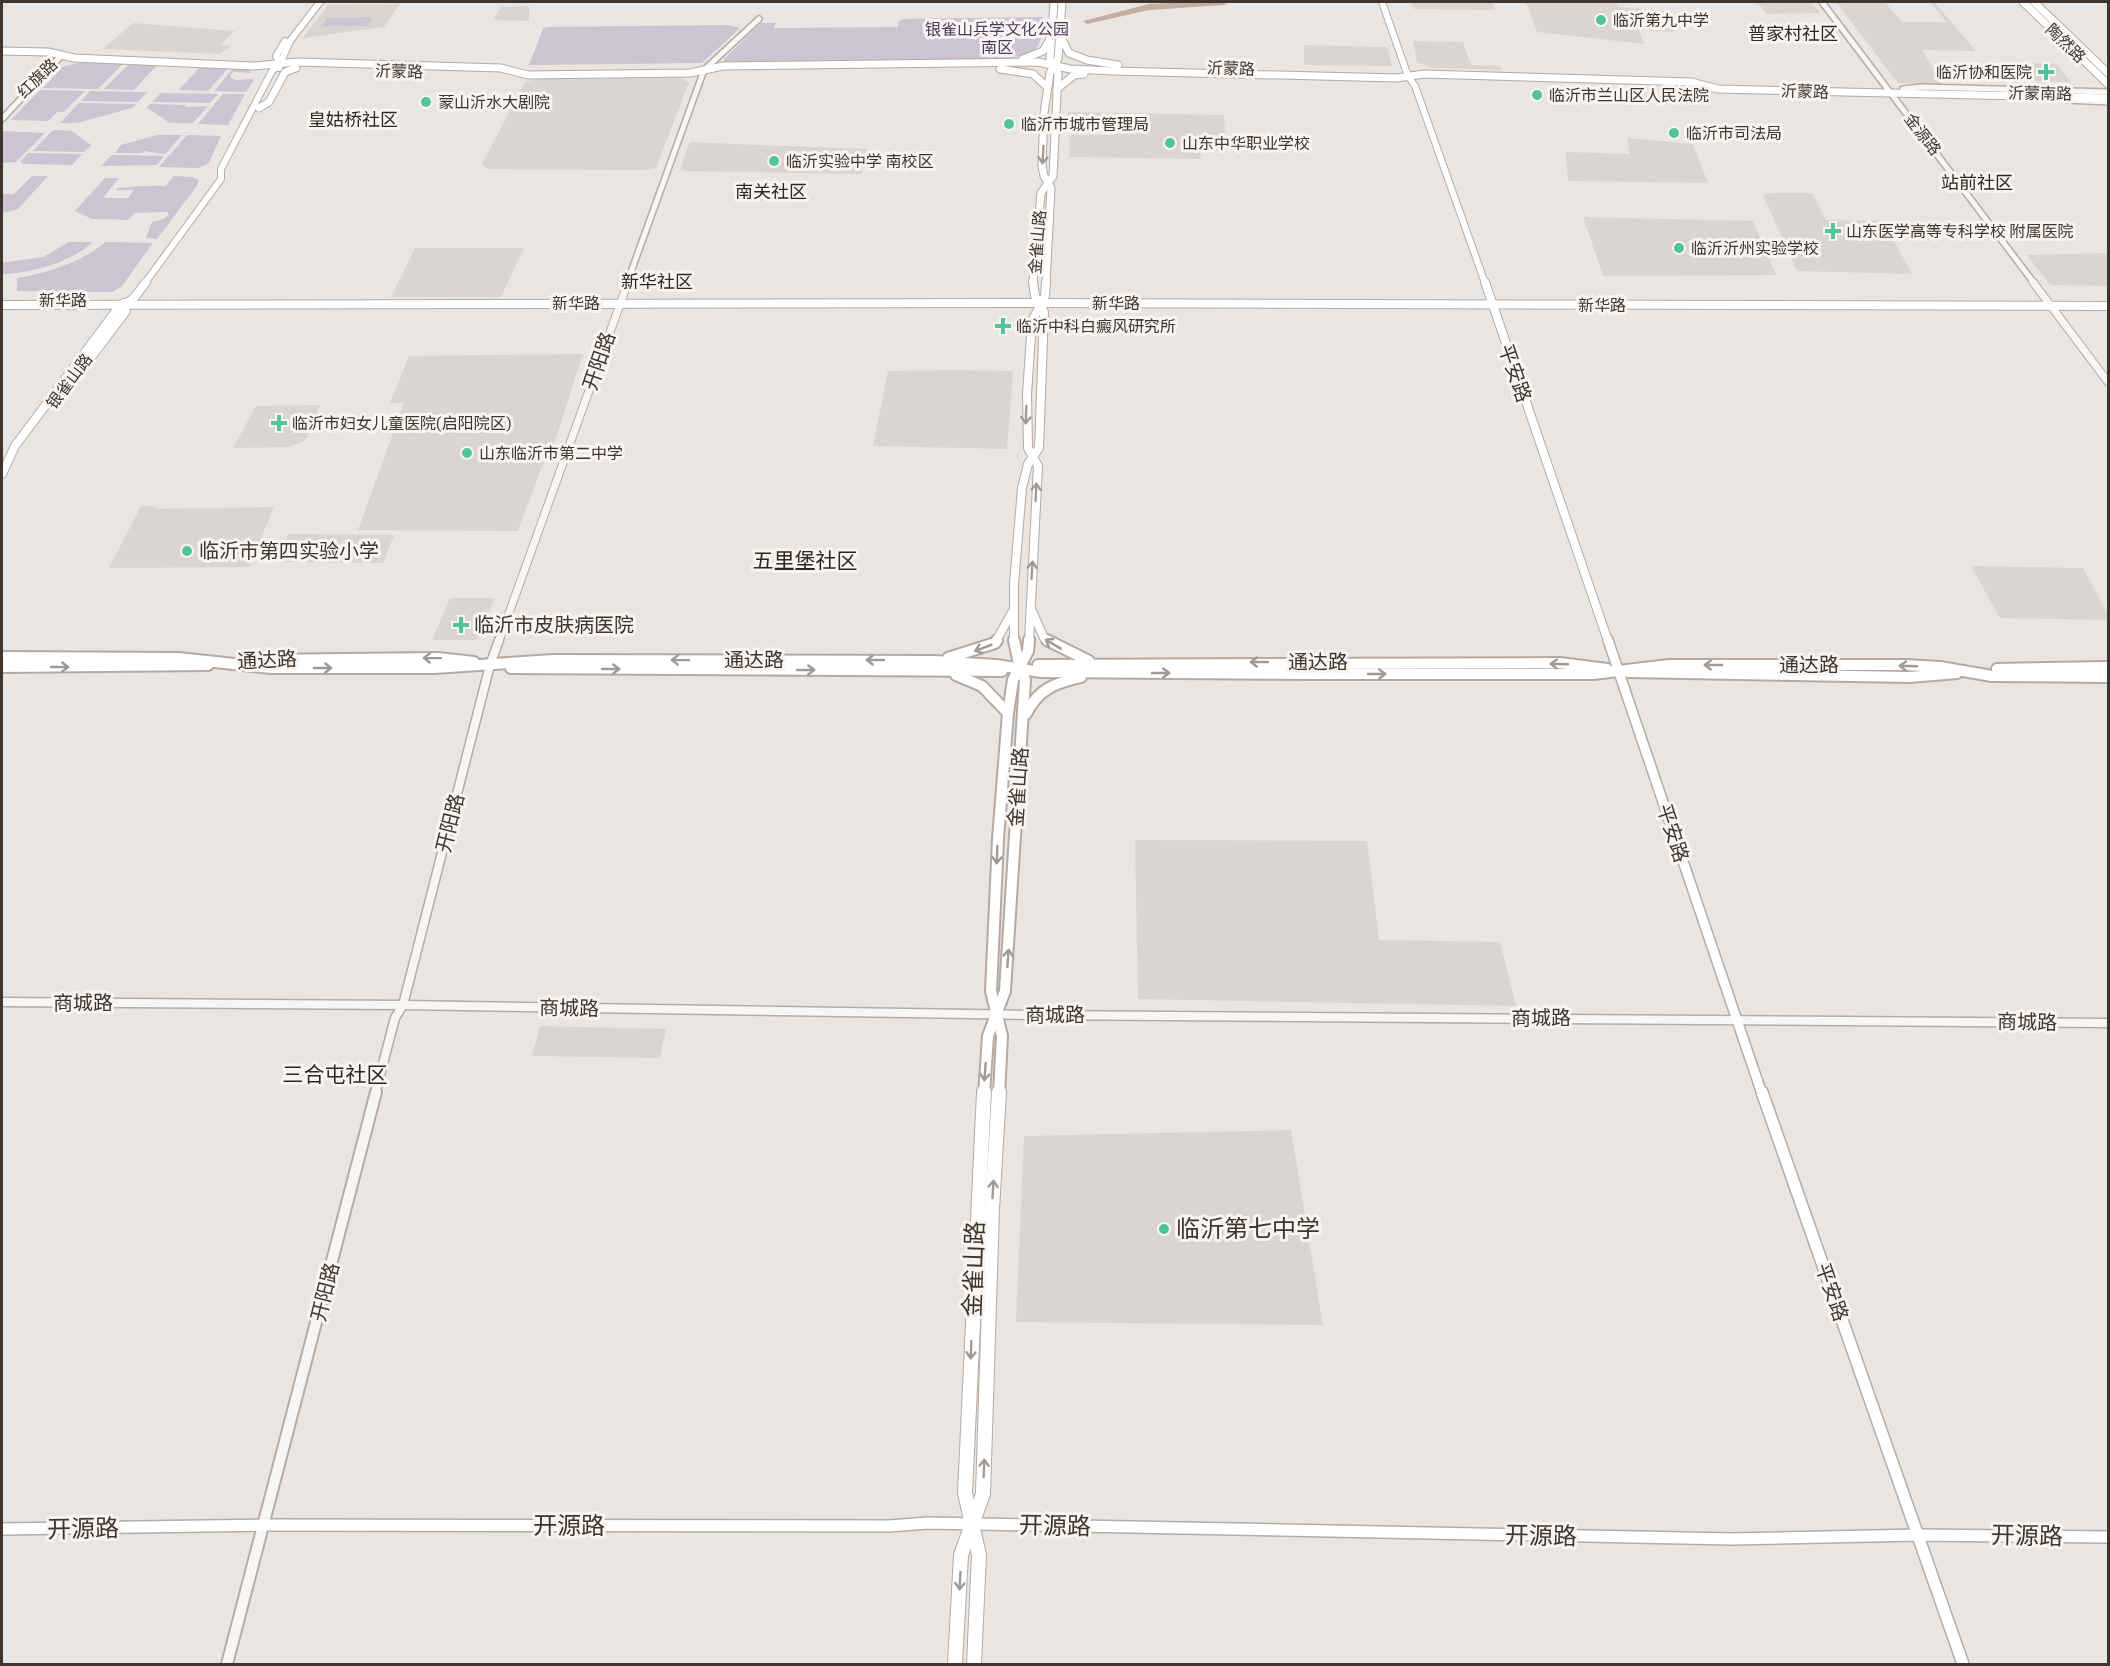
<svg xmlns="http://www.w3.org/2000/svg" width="2110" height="1666" font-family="'Exo 2','Noto Sans SC',sans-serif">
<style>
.built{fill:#dbd5d1}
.green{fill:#ccc4d3}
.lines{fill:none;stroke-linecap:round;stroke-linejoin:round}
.river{fill:#c6ada1;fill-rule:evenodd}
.tertiary-far3-casing{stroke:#b3ada8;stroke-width:8}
.tertiary-far2-casing{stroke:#b3ada8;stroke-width:9}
.tertiary-far1-casing{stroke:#b3ada8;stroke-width:11}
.tertiary-casing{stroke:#b3ada8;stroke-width:14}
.secondary-far3-casing{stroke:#b3ada8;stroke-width:8}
.secondary-far2-casing{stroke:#b3ada8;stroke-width:10}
.secondary-far1-casing{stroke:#b3ada8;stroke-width:12}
.secondary-casing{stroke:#b3ada8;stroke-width:14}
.primary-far3-casing{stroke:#b4aaa3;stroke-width:9}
.primary-far2-casing{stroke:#b4aaa3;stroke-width:10}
.primary-far1-casing{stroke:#b4aaa3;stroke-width:14}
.primary-casing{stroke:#b4aaa3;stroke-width:16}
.tertiary-far3{stroke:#f8f6f5;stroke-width:5}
.tertiary-far2{stroke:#f8f6f5;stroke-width:7}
.tertiary-far1{stroke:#f8f6f5;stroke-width:8}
.tertiary{stroke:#f8f6f5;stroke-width:10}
.secondary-far3{stroke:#fff;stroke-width:6}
.secondary-far2{stroke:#fff;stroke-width:8}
.secondary-far1{stroke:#fff;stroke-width:9}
.secondary{stroke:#fff;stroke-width:11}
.primary-far3{stroke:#fff;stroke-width:7}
.primary-far2{stroke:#fff;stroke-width:8}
.primary-far1{stroke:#fff;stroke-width:10}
.primary{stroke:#fff;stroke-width:14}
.oneway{stroke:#a09a96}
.poi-dot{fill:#53c39d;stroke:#f7f4f2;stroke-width:2}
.labels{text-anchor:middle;stroke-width:6;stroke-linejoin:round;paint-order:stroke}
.far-poi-label{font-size:16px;fill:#40352c;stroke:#f7f4f2;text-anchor:start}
.far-park-label{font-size:16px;fill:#4f3a5b;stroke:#f7f4f2}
.far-street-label{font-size:16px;fill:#40352c;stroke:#f7f4f2}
.far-neighbourhood-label{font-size:18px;fill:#31271e;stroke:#f7f4f2}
.street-label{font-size:20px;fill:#40352c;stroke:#f7f4f2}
.poi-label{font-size:20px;fill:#40352c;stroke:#f7f4f2;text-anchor:start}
.neighbourhood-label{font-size:21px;fill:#31271e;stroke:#f7f4f2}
.near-poi-label{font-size:24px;fill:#40352c;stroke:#f7f4f2;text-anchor:start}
.near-street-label{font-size:24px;fill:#40352c;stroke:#f7f4f2}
</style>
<rect width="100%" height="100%" fill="#e9e5e2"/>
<g class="built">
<polygon points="1411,2 1492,2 1495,10 1414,9"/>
<polygon points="1526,2 1616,2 1619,7 1666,11 1674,32 1639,30 1644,44 1537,32"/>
<polygon points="1757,2 1811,2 1820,13 1767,14"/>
<polygon points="1836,2 1885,2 1902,22 1947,22 1930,2 1934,2 1976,51 1922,50 1942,84 1898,83"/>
<polygon points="400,4 384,27 303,38 328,5"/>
<polygon points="529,6 529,21 493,20 501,7"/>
<polygon points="133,23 235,31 220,45 231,46 220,54 103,49"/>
<polygon points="1413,41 1463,42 1471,65 1500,66 1502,70 1432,68 1417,62"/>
<polygon points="1304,45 1383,47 1388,48 1392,66 1304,65"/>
<polygon points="2021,63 2056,64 2071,82 2035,81"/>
<polygon points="680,78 689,82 656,168 643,170 488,169 482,164 525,82 537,79"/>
<polygon points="1068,112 1224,115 1226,151 1201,150 1200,159 1069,157 1070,135 1114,135 1115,131 1068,130"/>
<polygon points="1627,138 1693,144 1708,183 1568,181 1566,152 1630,154"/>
<polygon points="690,142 784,146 867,149 861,174 685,171 680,169"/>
<polygon points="1769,193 1812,193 1826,220 1883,221 1912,274 1797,271 1763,195"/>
<polygon points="1583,217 1753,221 1776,275 1603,276"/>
<polygon points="415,248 524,248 501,297 391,297"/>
<polygon points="2107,253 2108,286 2050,285 2027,255"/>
<polygon points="583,354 556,438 541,469 518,531 358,530 404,403 390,403 409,356"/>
<polygon points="954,370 1013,371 1007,449 873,446 888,371"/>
<polygon points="320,405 305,441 289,447 233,448 256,406"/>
<polygon points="141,506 156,506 155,509 274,507 249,567 109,568"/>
<polygon points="288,534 394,535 383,563 278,562"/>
<polygon points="1971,566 2083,568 2108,614 2108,620 2000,618"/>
<polygon points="450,598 495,598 476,640 432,640"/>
<polygon points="1135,840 1367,841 1379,940 1500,942 1516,1006 1138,999"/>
<polygon points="540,1026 666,1029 660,1058 532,1056"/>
<polygon points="1291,1130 1323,1325 1016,1322 1024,1136"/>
</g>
<g class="green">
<polygon points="372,17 368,26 322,26 327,18"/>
<path d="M1043,17C1041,50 1040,52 1007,59L724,62V59L761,23H776L774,28L898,27V22L903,19Z"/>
<polygon points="727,25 740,28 702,63 529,65 543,29 546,27"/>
<polygon points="77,63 123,64 98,89 43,88 62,67"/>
<polygon points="128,65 157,65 134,90 104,89"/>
<polygon points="199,68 228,68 208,91 179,90"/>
<polygon points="233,69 247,69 252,73 233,72 230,75 231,78 236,80 254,79 246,92 214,91"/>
<polygon points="40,90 85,91 64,112 57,112 48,121 11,120"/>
<polygon points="90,91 147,92 138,102 81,101"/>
<polygon points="161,93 218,94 210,103 152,102"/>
<polygon points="223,94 245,94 228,125 198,124"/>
<polygon points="79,103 136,104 132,108 77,123 60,123"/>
<polygon points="150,104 185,105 185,107 208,106 193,123 170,123 147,108"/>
<polygon points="53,130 72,131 91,145 85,152 33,151"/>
<polygon points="2,131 45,133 16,162 2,163"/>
<polygon points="157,135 182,135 165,154 144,151 142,153 115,153 121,145"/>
<polygon points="187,135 221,136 209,163 198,168 159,167"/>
<polygon points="28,153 82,154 72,165 24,164 20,162"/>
<polygon points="112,155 164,156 157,165 101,166"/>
<polygon points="32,176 48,176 18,209 2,213 2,194 14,194"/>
<path d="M174,176L193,177L198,180V184L157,239L146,238L152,222L164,219L169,215L167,212L136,213L127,220L105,219H92L75,211L105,178H119L103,198H128L134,190H116L118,188C134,187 149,185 166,186Z"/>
<path d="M69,242H93C69,263 33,273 2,274V263L43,257Z"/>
<path d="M106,242L153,243L122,286L112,292L17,291V278C51,272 79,263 106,242Z"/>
</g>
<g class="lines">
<polygon class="river" points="1193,2 1228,2 1224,5 1149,10 1087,24 1083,21 1149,4"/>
<g class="tertiary-far3-casing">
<g id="tertiary-far3">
<polyline points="1822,2 2034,283"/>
<polyline points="1903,89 1921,87 2108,92"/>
<polyline points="2067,100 2108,102"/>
<polyline points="2,119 62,55"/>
<polyline points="627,283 704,70 759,19"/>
</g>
</g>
<g class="tertiary-far2-casing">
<g id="tertiary-far2">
<polyline points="2033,282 2108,382"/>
<polyline points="499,641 628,282"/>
</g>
</g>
<g class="tertiary-far1-casing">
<g id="tertiary-far1">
<polyline points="2,1002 403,1005 1033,1015 2108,1023"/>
<polyline points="375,1094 395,1018 403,1005 490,665 499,640"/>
</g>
</g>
<g class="tertiary-casing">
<polyline id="tertiary" points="227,1664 376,1092"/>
</g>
<g class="secondary-far3-casing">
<g id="secondary-far3">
<polyline points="1382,2 1408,76 1415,86 1485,283"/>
<polyline points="279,68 280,64 276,56 285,41"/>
<polyline points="145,283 221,179 221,169 272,71 280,64 290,41 320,2"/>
</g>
</g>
<g class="secondary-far2-casing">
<g id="secondary-far2">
<polyline points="1485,282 1608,641"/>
<polyline points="2,305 1021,303 2108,306"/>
<polyline points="67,384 77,376 126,311 124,303"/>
<polyline points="2,474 15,446 116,311 134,298 146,282"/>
</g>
</g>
<g class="secondary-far1-casing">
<polyline id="secondary-far1" points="1608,640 1762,1094"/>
</g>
<g class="secondary-casing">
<g id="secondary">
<polyline points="1762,1092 1963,1664"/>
<polyline points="2,1529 265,1525 889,1526 928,1523 1732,1539 1918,1535 2108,1537"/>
</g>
</g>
<g class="primary-far3-casing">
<g id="primary-far3">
<polyline points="2023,2 2108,84"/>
<polyline points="2034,2 2108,73"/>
<polyline points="1060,35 1069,53 1087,60 1118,65"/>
<polyline points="2,51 48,52 74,58 253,66 298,62 501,68 528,75 690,73 723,66 1038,62 1070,69 1114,71 1397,78 1424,74 1691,82 1718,89 2107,98"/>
<polyline points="1023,59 1043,51 1050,39"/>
<polyline points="1000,69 1033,74 1046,86"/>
<polyline points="1057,89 1074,75 1084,74"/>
<polyline points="259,108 269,102 285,72 296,68"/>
<polyline points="1033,283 1041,193 1053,176 1058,73 1050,59 1054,2"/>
<polyline points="1046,283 1051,188 1044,176 1042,166 1044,113 1050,73 1058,59 1062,2"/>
</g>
</g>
<g class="primary-far2-casing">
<g id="primary-far2">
<polyline points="1032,611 1044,638 1049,641"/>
<polyline points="996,641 1013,611"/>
<polyline points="1014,641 1014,584 1022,488 1028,464 1039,448 1044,312 1035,296 1033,282"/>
<polyline points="1029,641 1038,466 1028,448 1027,394 1032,321 1045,296 1046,282"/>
</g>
</g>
<g class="primary-far1-casing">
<g id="primary-far1">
<polyline points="1047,640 1089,661"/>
<polyline points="2,657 178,658 271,668 434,668 553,660 934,661 996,665 1041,672 1309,674 1593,674 1669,665 1905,665 1940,667 1992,676 2108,677"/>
<polyline points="948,658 995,643 997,640"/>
<polyline points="247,660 438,658 474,662"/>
<polyline points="1038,665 1560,663 1607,669"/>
<polyline points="2,667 208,665"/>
<polyline points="511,668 1002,671"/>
<polyline points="1997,669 2108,667"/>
<polyline points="1628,672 1910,677 1957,673"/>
<polyline points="956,675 982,686 1008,713"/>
<path d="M1026,714C1038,689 1055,683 1081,677"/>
<polyline points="984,1094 988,1036 1005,991 1025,680 1019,664 1014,640"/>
<polyline points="999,1094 1002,1036 991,991 998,839 1008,713 1013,680 1028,651 1029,640"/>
</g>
</g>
<g class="primary-casing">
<g id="primary">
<polyline points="955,1664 961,1555 983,1494 992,1209 999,1092"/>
<polyline points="974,1664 979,1555 965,1493 984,1092"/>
</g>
</g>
<use href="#tertiary-far3" class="tertiary-far3"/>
<use href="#tertiary-far2" class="tertiary-far2"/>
<use href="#tertiary-far1" class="tertiary-far1"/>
<use href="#tertiary" class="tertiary"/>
<use href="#secondary-far3" class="secondary-far3"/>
<use href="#secondary-far2" class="secondary-far2"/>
<use href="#secondary-far1" class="secondary-far1"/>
<use href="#secondary" class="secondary"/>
<use href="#primary-far3" class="primary-far3"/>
<use href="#primary-far2" class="primary-far2"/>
<use href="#primary-far1" class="primary-far1"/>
<use href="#primary" class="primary"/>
</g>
<defs><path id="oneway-shaft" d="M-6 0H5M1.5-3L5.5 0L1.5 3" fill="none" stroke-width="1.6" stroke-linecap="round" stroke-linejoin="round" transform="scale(1.5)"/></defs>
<g class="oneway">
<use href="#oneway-shaft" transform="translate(1043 155) rotate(93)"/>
<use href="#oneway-shaft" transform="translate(1026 415) rotate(92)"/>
<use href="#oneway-shaft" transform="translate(1036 492) rotate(-87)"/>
<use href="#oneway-shaft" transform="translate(1032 570) rotate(-87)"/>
<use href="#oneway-shaft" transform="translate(1053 644) rotate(-149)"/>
<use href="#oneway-shaft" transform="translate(983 648) rotate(159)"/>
<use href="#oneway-shaft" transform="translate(432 658) rotate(-179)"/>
<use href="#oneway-shaft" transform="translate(680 660) rotate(-179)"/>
<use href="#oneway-shaft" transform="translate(875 660) rotate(-180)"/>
<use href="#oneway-shaft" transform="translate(1259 662) rotate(180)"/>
<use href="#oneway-shaft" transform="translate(1559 664) rotate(-178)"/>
<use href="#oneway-shaft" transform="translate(1713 665) rotate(180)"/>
<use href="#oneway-shaft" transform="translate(1908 666) rotate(-178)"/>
<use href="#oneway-shaft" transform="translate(60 667)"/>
<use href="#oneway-shaft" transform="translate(323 668)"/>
<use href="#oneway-shaft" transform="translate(611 669)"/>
<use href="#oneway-shaft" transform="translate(806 670)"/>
<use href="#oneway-shaft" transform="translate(1161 673)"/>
<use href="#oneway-shaft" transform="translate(1377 674)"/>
<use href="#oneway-shaft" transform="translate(997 855) rotate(92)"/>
<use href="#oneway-shaft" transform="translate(1008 958) rotate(-86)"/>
<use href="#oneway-shaft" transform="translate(985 1072) rotate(94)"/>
<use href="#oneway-shaft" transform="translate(993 1189) rotate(-87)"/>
<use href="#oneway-shaft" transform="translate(971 1350) rotate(92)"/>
<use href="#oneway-shaft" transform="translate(984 1468) rotate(-88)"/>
<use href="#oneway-shaft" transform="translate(960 1581) rotate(93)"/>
</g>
<g class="poi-dot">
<circle cx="1601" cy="20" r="6"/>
<path d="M2043 63h6v6h6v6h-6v6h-6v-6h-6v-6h6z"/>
<circle cx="1537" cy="95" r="6"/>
<circle cx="426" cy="102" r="6"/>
<circle cx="1009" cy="124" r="6"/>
<circle cx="1674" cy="133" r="6"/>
<circle cx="1170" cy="143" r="6"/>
<circle cx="774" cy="161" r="6"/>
<path d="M1830 222h6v6h6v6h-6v6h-6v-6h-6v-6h6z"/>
<circle cx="1679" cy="248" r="6"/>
<path d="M1000 317h6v6h6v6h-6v6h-6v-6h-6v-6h6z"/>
<path d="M276 414h6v6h6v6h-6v6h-6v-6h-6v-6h6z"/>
<circle cx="467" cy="453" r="6"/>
<circle cx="187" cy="551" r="6"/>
<path d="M458 616h6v6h6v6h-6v6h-6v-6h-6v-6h6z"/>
<circle cx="1164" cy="1229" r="6"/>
</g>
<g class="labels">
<g class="far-poi-label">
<text x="1613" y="26">临沂第九中学</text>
<text x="2032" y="78" text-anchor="end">临沂协和医院</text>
<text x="1549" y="101">临沂市兰山区人民法院</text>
<text x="438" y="108">蒙山沂水大剧院</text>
<text x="1021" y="130">临沂市城市管理局</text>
<text x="1686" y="139">临沂市司法局</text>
<text x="1182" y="149">山东中华职业学校</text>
<text x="786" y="167">临沂实验中学 南校区</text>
<text x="1846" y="237">山东医学高等专科学校 附属医院</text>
<text x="1691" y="254">临沂沂州实验学校</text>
<text x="1016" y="332">临沂中科白癜风研究所</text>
<text x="292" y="429">临沂市妇女儿童医院(启阳院区)</text>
<text x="479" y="459">山东临沂市第二中学</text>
</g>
<g class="far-park-label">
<text x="997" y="35">银雀山兵学文化公园<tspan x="997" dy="18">南区</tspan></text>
</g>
<g class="far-street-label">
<text transform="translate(2066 43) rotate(44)" y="6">陶然路</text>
<text transform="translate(1231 68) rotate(2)" y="6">沂蒙路</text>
<text transform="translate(399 71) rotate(1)" y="6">沂蒙路</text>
<text transform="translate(37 78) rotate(-44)" y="6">红旗路</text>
<text transform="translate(1805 91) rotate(2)" y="6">沂蒙路</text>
<text transform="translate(2040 93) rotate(1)" y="6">沂蒙南路</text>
<text transform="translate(1923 134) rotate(52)" y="6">金源路</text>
<text transform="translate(1037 242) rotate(-85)" y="6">金雀山路</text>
<text x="63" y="306">新华路</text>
<text x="576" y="309">新华路</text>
<text x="1116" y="309">新华路</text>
<text x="1602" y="311">新华路</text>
<text transform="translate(69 381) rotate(-53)" y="6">银雀山路</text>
</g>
<g class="far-neighbourhood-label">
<text x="1793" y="40">普家村社区</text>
<text x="353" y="126">皇姑桥社区</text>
<text x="1977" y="189">站前社区</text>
<text x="771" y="198">南关社区</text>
<text x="657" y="288">新华社区</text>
</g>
<g class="street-label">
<text transform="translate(599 361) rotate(-71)" y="7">开阳路</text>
<text transform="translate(1515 373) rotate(71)" y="7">平安路</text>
<text transform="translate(267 660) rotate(-3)" y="7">通达路</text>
<text x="754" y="667">通达路</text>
<text x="1318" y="669">通达路</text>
<text x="1809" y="672">通达路</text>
<text transform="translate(1018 787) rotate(-86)" y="7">金雀山路</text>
<text transform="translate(450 823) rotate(-76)" y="7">开阳路</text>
<text transform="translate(1673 833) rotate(72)" y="7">平安路</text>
<text x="83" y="1010">商城路</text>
<text transform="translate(569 1008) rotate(1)" y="7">商城路</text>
<text x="1055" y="1022">商城路</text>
<text x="1541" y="1025">商城路</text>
<text transform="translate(2027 1022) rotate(1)" y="7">商城路</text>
<text transform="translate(325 1292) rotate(-76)" y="7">开阳路</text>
<text transform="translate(1832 1292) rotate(71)" y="7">平安路</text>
</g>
<g class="poi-label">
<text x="199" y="558">临沂市第四实验小学</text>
<text x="474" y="632">临沂市皮肤病医院</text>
</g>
<g class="neighbourhood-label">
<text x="805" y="568">五里堡社区</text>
<text x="335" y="1082">三合屯社区</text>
</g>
<g class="near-poi-label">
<text x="1176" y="1237">临沂第七中学</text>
</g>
<g class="near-street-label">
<text transform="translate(974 1269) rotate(-88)" y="8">金雀山路</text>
<text x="569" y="1534">开源路</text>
<text transform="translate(1055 1526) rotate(1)" y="8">开源路</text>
<text transform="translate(83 1529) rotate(-1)" y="8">开源路</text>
<text transform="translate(1541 1536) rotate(1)" y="8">开源路</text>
<text transform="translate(2027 1536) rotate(1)" y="8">开源路</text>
</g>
</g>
<rect width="2110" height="1666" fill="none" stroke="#40352c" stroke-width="6"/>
</svg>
